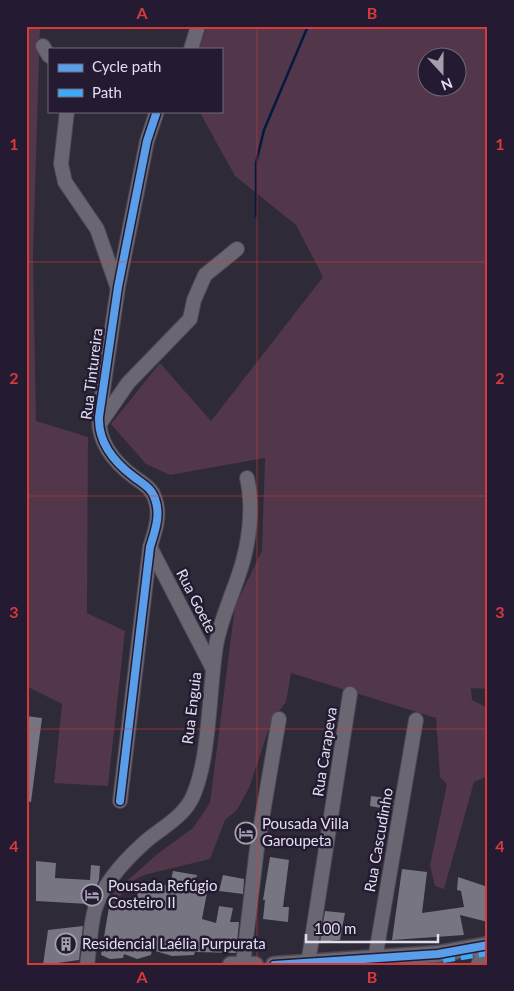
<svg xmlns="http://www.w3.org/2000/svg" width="514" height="991" font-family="Lato,sans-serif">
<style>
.green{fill:#52364a;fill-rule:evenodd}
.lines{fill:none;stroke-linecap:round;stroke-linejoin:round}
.stream{stroke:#041940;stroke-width:2.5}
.building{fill:#777581}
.minor-casing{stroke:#4b4853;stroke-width:16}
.major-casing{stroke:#4b4853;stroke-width:19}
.minor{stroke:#6a6772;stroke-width:14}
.major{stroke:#6b6672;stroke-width:16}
.quiet{stroke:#3fa9f5;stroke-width:6;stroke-dasharray:12 6;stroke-linecap:butt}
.cycleway-casing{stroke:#241b32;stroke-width:11}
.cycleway{stroke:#5a9eea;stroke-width:8}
.grid{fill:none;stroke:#d73a3c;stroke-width:1;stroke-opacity:0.55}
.labels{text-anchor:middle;stroke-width:5;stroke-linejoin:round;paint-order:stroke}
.street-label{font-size:15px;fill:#e2deed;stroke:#241b32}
.poi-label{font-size:15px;fill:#e2deed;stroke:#241b32;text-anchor:start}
.neatline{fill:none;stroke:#d73a3c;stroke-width:2}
.grid-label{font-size:16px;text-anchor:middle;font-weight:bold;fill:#d73a3c}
</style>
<rect width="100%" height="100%" fill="#2e2a37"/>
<g class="green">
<polygon points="26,26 40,26 33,256 36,421 88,437 87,613 125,631 108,786 54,783 62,704 26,686"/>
<path d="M207,26H488V689L471,688L472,700L488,708V776L474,782L444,889L435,886L430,865L447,784L440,777L436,718L291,673L286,702L271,722L249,788L237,810L225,820L210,859L144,875L134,880L113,905H106L107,899L156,855L193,828L210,803L235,606L262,551L265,458L170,475L146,464L111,424L160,363L211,421L323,277L296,225L235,176L199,111H221V49H199ZM426,58H456V88H426Z"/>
</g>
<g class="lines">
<polyline class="stream" points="256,216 256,163 264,130 308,26"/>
</g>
<g class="building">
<polygon points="26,716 42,718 31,802 26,801"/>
<polygon points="371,796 394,799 392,810 370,806"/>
<polygon points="270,857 289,860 283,907 289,907 288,922 263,919 265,900 263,900"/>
<polygon points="36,861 56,863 55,878 90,880 91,865 100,866 99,880 88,904 36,901"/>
<polygon points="402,869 427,872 422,913 464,907 461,891 457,890 458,877 488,887 488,922 460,915 464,935 392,940"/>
<polygon points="173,871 197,875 193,891 207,893 202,919 216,923 219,906 233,908 230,922 239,922 236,953 195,952 194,955 172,956 152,950 151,955 137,959 124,954 123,958 110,959 101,955 109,907 136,905 139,884 170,885"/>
<polygon points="223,875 244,879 243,894 219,891"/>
<polygon points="325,911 345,913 340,940 320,942"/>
<polygon points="83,926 79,960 43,965 48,930"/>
</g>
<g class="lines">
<g class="minor-casing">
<g id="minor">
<polyline points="43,46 49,56"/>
<polyline points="191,49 198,26"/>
<polyline points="67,111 61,164 65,182 97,229 117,286"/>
<polyline points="101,422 128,383 190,319 194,300 205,275 237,249"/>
<polyline points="150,547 213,669"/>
<path d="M120,801L150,547C155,531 161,515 155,499C152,488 142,483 134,477C114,462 98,443 99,417L118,287L147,141L157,111"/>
<polyline points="243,964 257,848 279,719"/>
<polyline points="308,964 350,694"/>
<path d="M87,965C90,947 90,926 95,909C103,884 126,859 145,842C161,828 184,817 193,796C210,758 209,689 216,646C220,621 231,598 239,574C249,545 254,508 247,478"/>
<polyline points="374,965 416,720"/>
<polyline points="478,965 487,946"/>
</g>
</g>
<g class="major-casing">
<g id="major">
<polyline points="231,965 255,965"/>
<polyline points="274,965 438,954 488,945"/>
</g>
</g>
<use href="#minor" class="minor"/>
<use href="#major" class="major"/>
<polyline class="quiet" points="443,960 488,953"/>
<g class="cycleway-casing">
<g id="cycleway">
<path d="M120,801L150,547C155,531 161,515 155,499C152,488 142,483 134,477C114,462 98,443 99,417L118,287L147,141L157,111"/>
<polyline points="274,965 438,954 488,945"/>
</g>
</g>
<use href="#cycleway" class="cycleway"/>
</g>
<path class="grid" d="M257,26V965M26,262H488M26,496H488M26,729H488"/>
<defs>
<g id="hotel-ring" transform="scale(1.125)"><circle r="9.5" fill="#241b32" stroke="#a39fad" stroke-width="1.5"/><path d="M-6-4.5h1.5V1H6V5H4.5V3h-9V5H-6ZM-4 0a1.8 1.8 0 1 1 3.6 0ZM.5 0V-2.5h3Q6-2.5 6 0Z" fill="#a39fad"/></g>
<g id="building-ring" transform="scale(1.125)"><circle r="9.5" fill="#241b32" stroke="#a39fad" stroke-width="1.5"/><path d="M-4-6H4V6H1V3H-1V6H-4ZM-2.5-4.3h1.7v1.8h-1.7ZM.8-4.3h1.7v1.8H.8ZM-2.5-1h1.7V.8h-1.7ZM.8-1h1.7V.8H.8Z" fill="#a39fad"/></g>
</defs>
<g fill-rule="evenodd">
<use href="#hotel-ring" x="246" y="833"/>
<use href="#hotel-ring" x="92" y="895"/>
<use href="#building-ring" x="66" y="944"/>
</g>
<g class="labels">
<g class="street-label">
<text transform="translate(92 374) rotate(-83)" y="5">Rua Tintureira</text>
<text transform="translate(196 601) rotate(63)" y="5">Rua Goete</text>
<text transform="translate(192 708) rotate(-83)" y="5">Rua Enguia</text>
<text transform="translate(325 752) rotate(-81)" y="5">Rua Carapeva</text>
<text transform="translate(379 840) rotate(-80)" y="5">Rua Cascudinho</text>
</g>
<g class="poi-label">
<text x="262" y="829">Pousada Villa<tspan x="262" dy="17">Garoupeta</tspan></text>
<text x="108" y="891">Pousada Refúgio<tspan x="108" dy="17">Costeiro II</tspan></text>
<text x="82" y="949">Residencial Laélia Purpurata</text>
</g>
</g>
<rect width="514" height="991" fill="none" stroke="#241b32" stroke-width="55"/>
<rect x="48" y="48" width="175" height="65" fill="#241b32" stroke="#70697d"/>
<rect x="58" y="64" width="25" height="8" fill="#5a9eea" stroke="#70697d"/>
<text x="92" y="72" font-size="15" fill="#e2deed">Cycle path</text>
<rect x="58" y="89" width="25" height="8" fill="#3fa9f5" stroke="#70697d"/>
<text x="92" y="98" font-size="15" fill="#e2deed">Path</text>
<g transform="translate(442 72) rotate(159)"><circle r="24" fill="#241b32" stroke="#70697d"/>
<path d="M0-4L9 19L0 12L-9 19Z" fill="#a39fad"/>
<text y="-8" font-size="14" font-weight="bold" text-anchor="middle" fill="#e2deed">N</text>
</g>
<path d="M306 934v8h132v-8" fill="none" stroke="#e2deed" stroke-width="2.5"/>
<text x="314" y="934" font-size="15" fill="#e2deed" stroke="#241b32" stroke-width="4" paint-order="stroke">100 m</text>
<rect x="28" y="28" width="458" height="936" class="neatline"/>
<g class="grid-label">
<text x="142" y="19">A</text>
<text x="372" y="19">B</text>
<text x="14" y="150">1</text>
<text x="500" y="150">1</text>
<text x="14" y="384">2</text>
<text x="500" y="384">2</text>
<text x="14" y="618">3</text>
<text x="500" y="618">3</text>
<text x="14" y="852">4</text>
<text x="500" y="852">4</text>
<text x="142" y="983">A</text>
<text x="372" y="983">B</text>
</g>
</svg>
